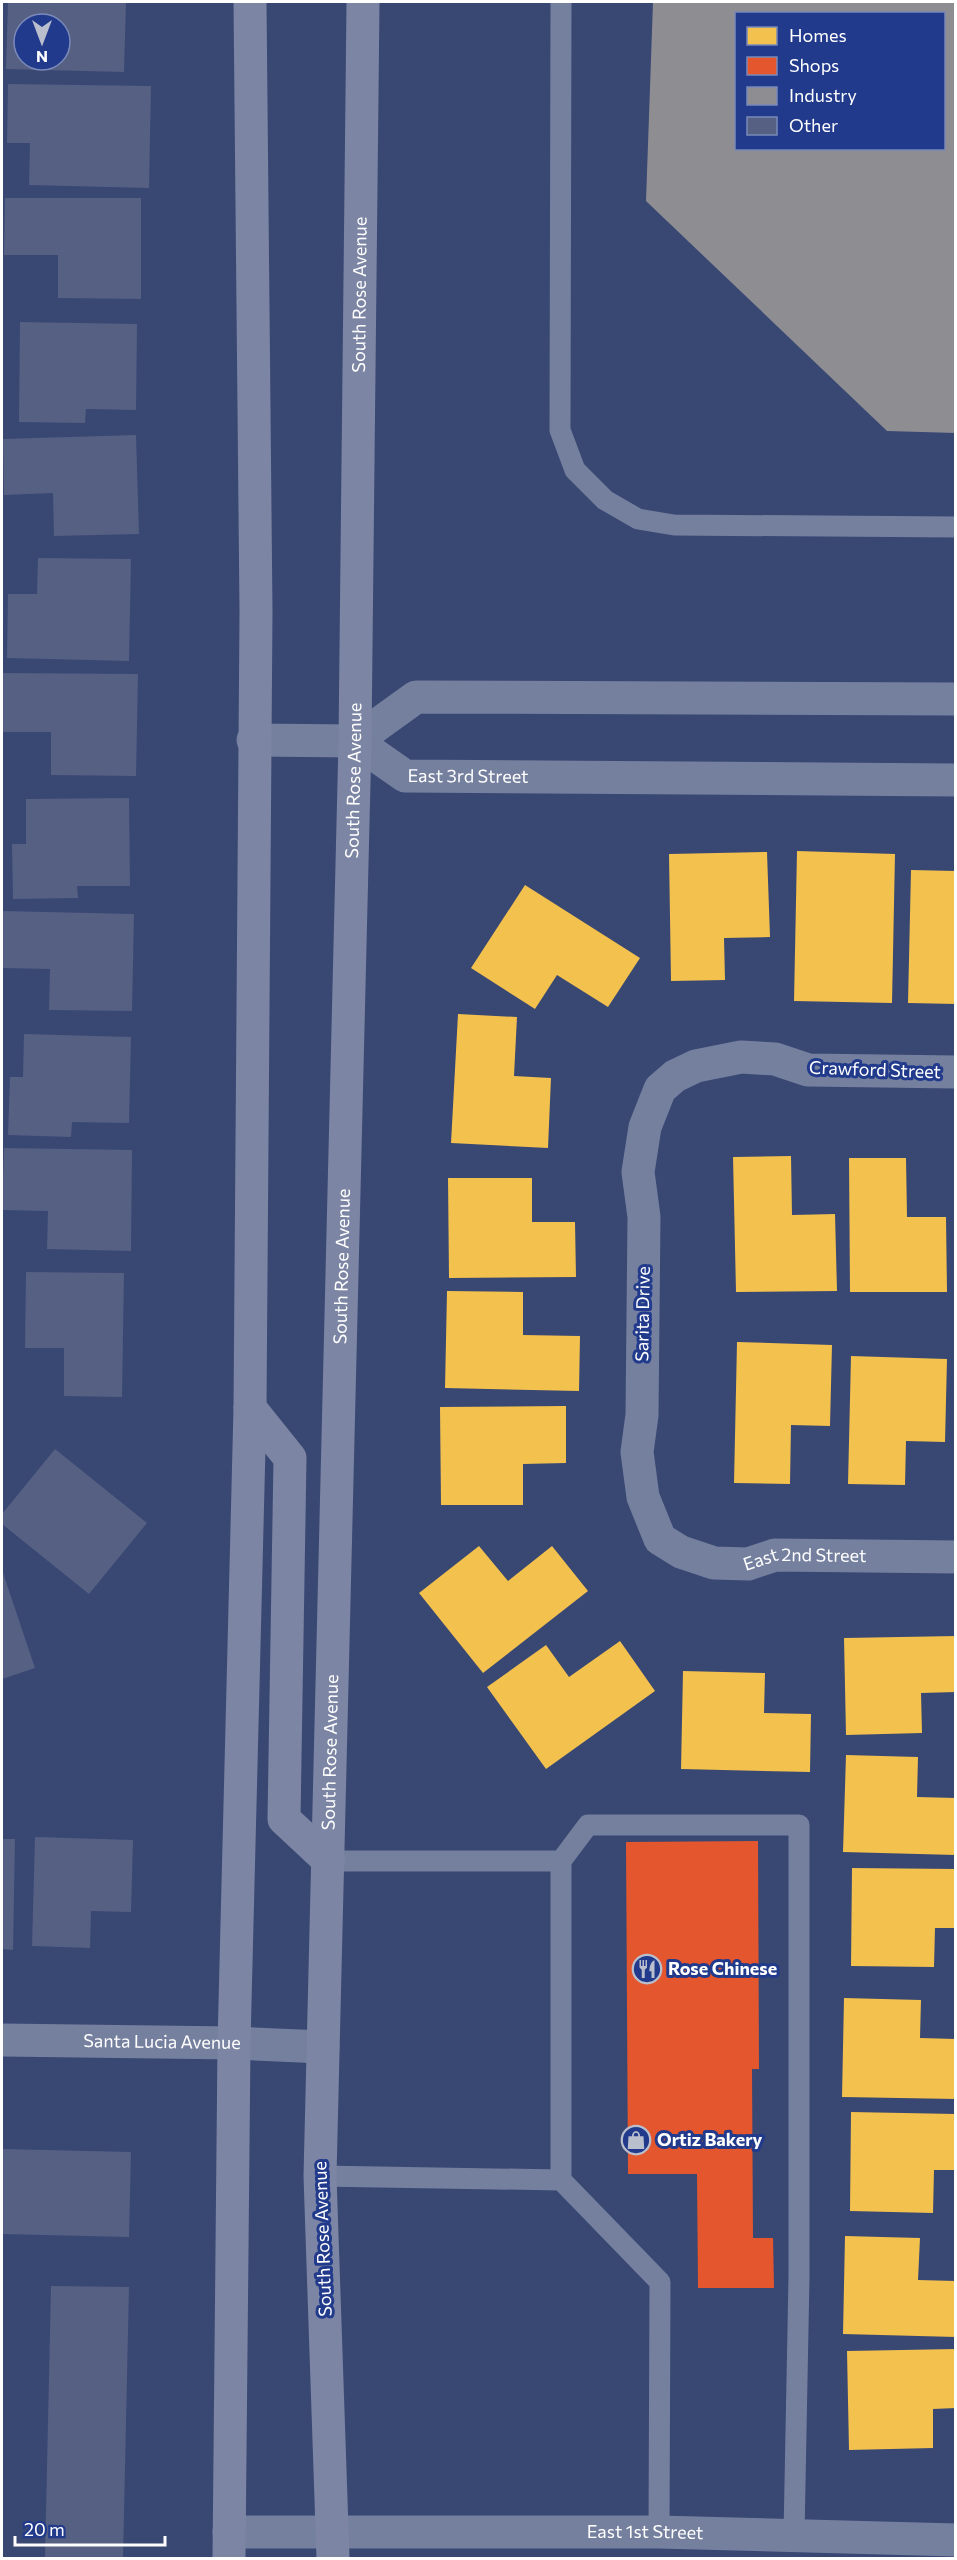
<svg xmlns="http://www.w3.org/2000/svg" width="957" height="2560" font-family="Commissioner,sans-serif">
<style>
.homes{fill:#f2c14e}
.shops{fill:#e4572e}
.industry{fill:#8d8d92;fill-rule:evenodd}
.building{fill:#556083;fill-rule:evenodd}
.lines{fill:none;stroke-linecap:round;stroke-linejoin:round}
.service{stroke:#75809f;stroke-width:21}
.minor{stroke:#75809f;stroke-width:33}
.tertiary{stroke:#75809f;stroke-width:33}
.secondary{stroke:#7c85a3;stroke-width:33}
.labels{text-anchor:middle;stroke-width:6;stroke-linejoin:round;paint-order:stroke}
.street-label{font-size:18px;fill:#fff;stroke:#213a8b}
.poi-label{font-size:18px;font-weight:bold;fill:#fff;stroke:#213a8b;text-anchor:start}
</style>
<rect width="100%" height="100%" fill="#394773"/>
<g class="homes">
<polygon points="797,851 895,854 892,1003 794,1001"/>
<polygon points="767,852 770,937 724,938 725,980 671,981 669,854"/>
<polygon points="911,870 956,871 956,1004 908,1003"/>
<polygon points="525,885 640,958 608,1007 557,975 535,1009 471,968"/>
<polygon points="458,1014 517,1017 514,1076 551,1078 548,1148 451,1143"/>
<polygon points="791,1156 792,1215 835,1214 837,1291 736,1292 733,1157"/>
<polygon points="849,1158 906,1158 907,1217 946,1217 947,1292 850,1292"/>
<polygon points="448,1178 532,1178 532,1222 575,1222 576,1277 449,1278"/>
<polygon points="447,1291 523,1292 523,1335 580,1336 579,1391 445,1388"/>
<polygon points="737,1342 832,1345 830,1426 791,1425 790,1484 734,1483"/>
<polygon points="851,1356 947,1359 945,1442 906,1441 905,1485 848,1484"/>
<polygon points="566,1406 566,1463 523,1464 523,1505 441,1505 440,1407"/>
<polygon points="479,1546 508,1581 552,1546 588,1591 483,1673 419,1593"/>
<polygon points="956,1636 956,1692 921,1693 922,1733 846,1735 844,1638"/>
<polygon points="620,1641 655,1691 546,1769 487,1687 546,1645 569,1677"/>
<polygon points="683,1671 765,1673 764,1713 811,1714 810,1772 681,1769"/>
<polygon points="846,1755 918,1757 917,1797 956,1798 956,1855 843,1852"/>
<polygon points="852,1868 956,1869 956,1928 935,1928 934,1967 851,1966"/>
<polygon points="844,1998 921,2000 920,2038 956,2039 956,2099 842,2097"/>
<polygon points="851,2112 956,2114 956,2170 934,2170 933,2213 850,2211"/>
<polygon points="845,2236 920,2238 918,2280 956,2281 956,2337 843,2334"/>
<polygon points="956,2349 956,2408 933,2409 933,2448 849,2450 847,2351"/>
</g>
<polygon class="shops" points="758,1841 759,2069 752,2069 753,2238 773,2238 774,2288 698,2288 697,2174 628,2174 626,1842"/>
<path class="industry" d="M653,2H956V433L887,431L646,201ZM736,14H944V148H736Z"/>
<g class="building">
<path d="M8,2H126L124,72L6,69ZM24,24H60V60H24Z"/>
<polygon points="8,84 151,86 149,188 29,185 30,143 7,143"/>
<polygon points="5,198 141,198 141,299 58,298 58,255 4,255"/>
<polygon points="20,322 137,324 136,410 86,409 85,423 19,422"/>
<polygon points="136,435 139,534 54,536 53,493 4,495 3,439"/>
<polygon points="38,558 131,559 129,661 7,658 8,594 37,594"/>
<polygon points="2,673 138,674 136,776 51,775 51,732 2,732"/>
<polygon points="129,798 130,886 77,886 78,898 13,899 12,844 26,844 26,799"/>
<polygon points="2,911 134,914 132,1011 49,1010 50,969 2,968"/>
<polygon points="24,1034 131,1037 129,1123 72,1122 71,1137 8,1135 10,1077 23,1077"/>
<polygon points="4,1148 132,1150 131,1251 47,1249 48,1211 2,1210"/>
<polygon points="26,1272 124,1273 122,1397 64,1396 64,1348 25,1348"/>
<polygon points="55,1449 147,1523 89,1594 2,1524 2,1514"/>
<polygon points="2,1570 35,1668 2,1679"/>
<polygon points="35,1837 133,1840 131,1912 91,1911 90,1948 32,1946"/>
<polygon points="2,1839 15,1839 13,1950 2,1949"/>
<polygon points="2,2149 131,2152 129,2237 2,2234"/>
<polygon points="51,2286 129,2287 123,2558 45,2558"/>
</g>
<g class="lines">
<g class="service">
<polyline points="561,2 560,430 575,470 605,500 638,519 674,525 956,527"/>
<polyline points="329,1861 561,1861"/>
<polyline points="320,2176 561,2180"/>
<polyline points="659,2532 660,2282 561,2180 561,1861 588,1825 799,1825 799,2277 794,2535"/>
</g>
<g class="minor">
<path id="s1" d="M956,1072L808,1070L775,1059L741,1057L696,1066L675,1076L660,1089L645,1127L638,1172L644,1217L642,1415L637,1452L643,1497L660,1539L681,1552L714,1563L748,1564L775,1555L956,1557"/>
<path id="s2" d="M2,2040L234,2043L323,2047"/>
<path id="s3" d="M229,2532H659L956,2540"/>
</g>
<g class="tertiary">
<polyline points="253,740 355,741"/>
<polyline points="355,741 416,697 956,699"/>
<path id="s4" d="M355,741L405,776L956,780"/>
</g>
<g class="secondary">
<polyline points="250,1408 290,1458 284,1819 329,1861"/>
<polyline points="229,2558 234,2043 250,1408 256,612 250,2"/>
<path id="s5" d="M333,2558L320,2176L355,741L363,2"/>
</g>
</g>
<defs>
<g id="restaurant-ring" transform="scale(1.5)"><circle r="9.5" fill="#213a8b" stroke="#babfce" stroke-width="1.5"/><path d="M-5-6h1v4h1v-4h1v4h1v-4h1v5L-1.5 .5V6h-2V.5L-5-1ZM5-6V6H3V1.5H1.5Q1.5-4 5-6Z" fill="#babfce"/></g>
<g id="shop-ring" transform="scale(1.5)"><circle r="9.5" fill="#213a8b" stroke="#babfce" stroke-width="1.5"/><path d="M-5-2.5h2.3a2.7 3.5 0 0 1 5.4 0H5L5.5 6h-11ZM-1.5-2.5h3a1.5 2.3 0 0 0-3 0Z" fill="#babfce"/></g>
</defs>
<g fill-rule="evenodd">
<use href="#restaurant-ring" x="647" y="1969"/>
<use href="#shop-ring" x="636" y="2140"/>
</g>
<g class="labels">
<g class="street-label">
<text dy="6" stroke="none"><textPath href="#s5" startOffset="2264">South Rose Avenue</textPath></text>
<text dy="6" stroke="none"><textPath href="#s4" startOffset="124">East 3rd Street</textPath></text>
<text dy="6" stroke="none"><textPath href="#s5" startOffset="1778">South Rose Avenue</textPath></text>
<text transform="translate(875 1070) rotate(2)" y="6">Crawford Street</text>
<text dy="6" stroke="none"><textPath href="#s5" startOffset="1292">South Rose Avenue</textPath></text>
<text transform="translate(643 1314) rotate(-89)" y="6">Sarita Drive</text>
<text dy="6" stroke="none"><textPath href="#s1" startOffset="915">East 2nd Street</textPath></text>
<text dy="6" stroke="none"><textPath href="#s5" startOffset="806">South Rose Avenue</textPath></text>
<text dy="6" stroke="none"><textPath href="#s2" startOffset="160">Santa Lucia Avenue</textPath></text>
<text transform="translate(323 2239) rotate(-92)" y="6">South Rose Avenue</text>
<text dy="6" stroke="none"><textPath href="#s3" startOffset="416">East 1st Street</textPath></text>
</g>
<g class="poi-label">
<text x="668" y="1975">Rose Chinese</text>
<text x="657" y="2146">Ortiz Bakery</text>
</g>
</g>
<rect width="957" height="2560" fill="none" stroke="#ffffff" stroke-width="6"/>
<rect x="735" y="12" width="210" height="138" fill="#213a8b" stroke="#7a89b9" stroke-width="1.5"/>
<rect x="747" y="27" width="30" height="18" fill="#f2c14e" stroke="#7a89b9" stroke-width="1.5"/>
<text x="789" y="42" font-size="18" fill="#ffffff">Homes</text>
<rect x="747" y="57" width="30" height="18" fill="#e4572e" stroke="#7a89b9" stroke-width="1.5"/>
<text x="789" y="72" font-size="18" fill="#ffffff">Shops</text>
<rect x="747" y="87" width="30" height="18" fill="#8d8d92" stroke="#7a89b9" stroke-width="1.5"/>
<text x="789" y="102" font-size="18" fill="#ffffff">Industry</text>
<rect x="747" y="117" width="30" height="18" fill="#556083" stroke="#7a89b9" stroke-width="1.5"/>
<text x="789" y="132" font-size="18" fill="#ffffff">Other</text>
<g transform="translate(42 42) rotate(180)"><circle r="28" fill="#213a8b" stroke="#7a89b9" stroke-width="1.5"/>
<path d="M0-4.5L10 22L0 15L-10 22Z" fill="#babfce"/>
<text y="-9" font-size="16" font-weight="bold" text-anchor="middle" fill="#ffffff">N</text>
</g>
<path d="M15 2536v9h150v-9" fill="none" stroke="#ffffff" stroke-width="3"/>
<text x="24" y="2536" font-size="18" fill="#ffffff" stroke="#213a8b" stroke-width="4.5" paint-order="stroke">20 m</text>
</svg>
